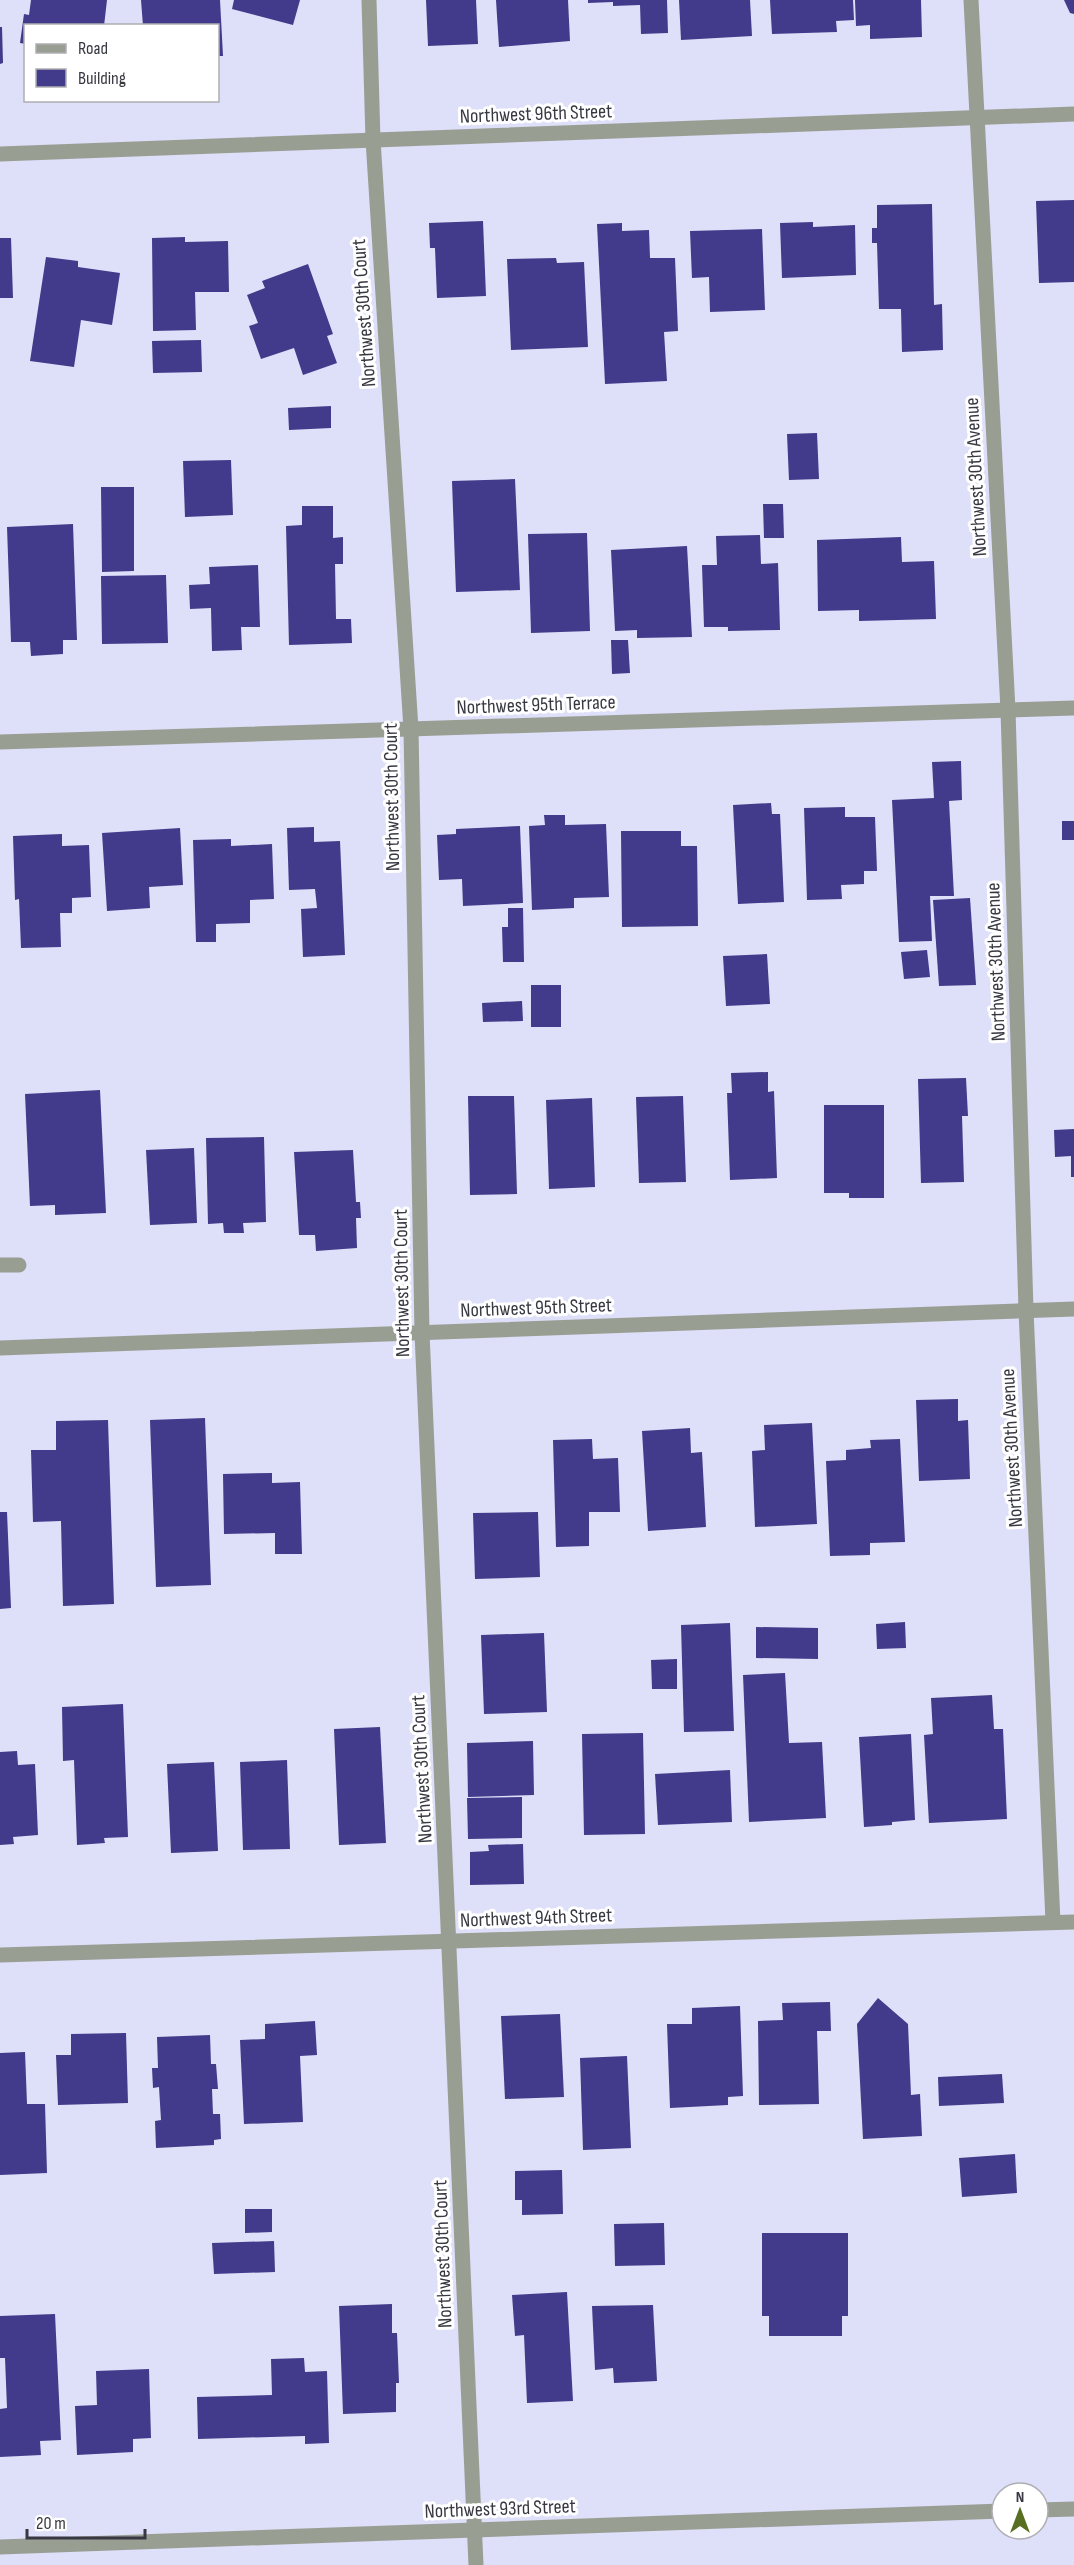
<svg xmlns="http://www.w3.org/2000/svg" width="1074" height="2565" font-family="'Sofia Sans Condensed',sans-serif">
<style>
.building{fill:#423a8a}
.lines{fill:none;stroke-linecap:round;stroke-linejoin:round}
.service{stroke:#999e93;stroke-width:15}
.minor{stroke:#999e93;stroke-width:15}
.tertiary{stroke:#999e93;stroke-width:15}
.labels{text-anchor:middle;stroke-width:6;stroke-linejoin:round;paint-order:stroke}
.street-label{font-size:20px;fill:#383842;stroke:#fff}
</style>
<rect width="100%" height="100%" fill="#dedff8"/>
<g class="building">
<polygon points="31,0 107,0 104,26 26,26 26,44 20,43 24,14 29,15"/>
<polygon points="141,0 220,0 223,56 218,56 218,26 143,26"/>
<polygon points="234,0 300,0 293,25 232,9"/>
<polygon points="426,0 476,0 478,44 428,46"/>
<polygon points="496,0 568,0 570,41 499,47"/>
<polygon points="588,0 667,0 668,33 641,34 640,5 613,6 613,2 588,3"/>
<polygon points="679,0 750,0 752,36 681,40"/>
<polygon points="770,0 853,0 854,20 836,21 837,32 772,34"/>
<polygon points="855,0 921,0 922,37 870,39 870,25 856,26"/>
<polygon points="1064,0 1074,0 1074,14 1070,13"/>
<polygon points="0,27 2,27 3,63 0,64"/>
<polygon points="1074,200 1074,282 1039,283 1036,201"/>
<polygon points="932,204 934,305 942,304 943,350 902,352 901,309 879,309 877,243 872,243 872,228 877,228 877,205"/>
<polygon points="483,221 486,296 437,298 435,248 430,248 429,223"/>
<polygon points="813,222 813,227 855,225 856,275 782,278 780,223"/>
<polygon points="622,223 622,231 649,230 650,258 675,258 678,331 664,332 667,381 605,384 597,224"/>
<polygon points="762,229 765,310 710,312 709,277 692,278 690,231"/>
<polygon points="185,237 185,242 228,241 229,292 195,292 196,330 153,331 152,238"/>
<polygon points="0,238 11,238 13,298 0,298"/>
<polygon points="46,257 78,261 78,267 120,273 112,325 81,320 74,367 30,361"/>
<polygon points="556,258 557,263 584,262 588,347 511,350 507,259"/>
<polygon points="308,264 333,334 327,336 337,363 303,375 294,348 261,359 249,326 258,323 247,295 265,288 262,281"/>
<polygon points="201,340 202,372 153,373 152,341"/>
<polygon points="331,406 331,428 289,430 288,408"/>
<polygon points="817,433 819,479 789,480 787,434"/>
<polygon points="231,460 233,515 185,517 183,461"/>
<polygon points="515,479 520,590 456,592 452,481"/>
<polygon points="101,487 134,487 134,571 102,572"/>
<polygon points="763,504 783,504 784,538 764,538"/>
<polygon points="302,506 333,506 333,538 343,537 343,564 335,564 336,619 351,619 352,643 289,645 286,526 302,525"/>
<polygon points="73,524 77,640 63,640 63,654 31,656 30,642 11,642 7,527"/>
<polygon points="587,533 590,631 531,633 528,534"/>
<polygon points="760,535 761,564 778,563 780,630 728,631 728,627 704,627 702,565 717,565 716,536"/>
<polygon points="901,537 902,562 934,561 936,619 859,621 859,610 818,611 817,540"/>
<polygon points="687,546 692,637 637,638 637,630 615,631 611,550"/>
<polygon points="258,565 260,627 241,627 242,650 212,651 211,608 190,609 189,585 210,584 209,567"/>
<polygon points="166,575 168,643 102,644 101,576"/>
<polygon points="611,640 628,640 630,673 612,674"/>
<polygon points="961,761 962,800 949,801 954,896 930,896 932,941 899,942 892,800 934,798 932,762"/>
<polygon points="771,803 772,814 780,814 784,902 738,904 733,805"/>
<polygon points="845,807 845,817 875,817 877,871 864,871 864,884 841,885 842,899 807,900 804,808"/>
<polygon points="544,815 565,815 565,825 606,824 609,897 574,898 574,908 532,910 529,826 545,825"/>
<rect x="1062" y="821" width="12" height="19"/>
<polygon points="520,826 523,903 463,906 462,879 439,880 437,835 456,834 456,829"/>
<polygon points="314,827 314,842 340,841 345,955 303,957 301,909 317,908 315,889 289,890 287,828"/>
<polygon points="180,828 183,885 149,887 150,908 107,911 102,833"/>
<polygon points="621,831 681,831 681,846 697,846 698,926 622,927"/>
<polygon points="62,834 62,846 89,845 91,897 72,898 72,913 60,913 61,947 21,948 19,899 15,900 13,836"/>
<polygon points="231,839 231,846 272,844 274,899 250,900 250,923 216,924 216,942 196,942 193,840"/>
<polygon points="970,898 976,985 939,986 933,900"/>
<polygon points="508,908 523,908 524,962 503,962 502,927 508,927"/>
<polygon points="927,950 930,977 904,979 901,952"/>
<polygon points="767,954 770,1004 726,1006 723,956"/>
<rect x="531" y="985" width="30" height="42"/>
<polygon points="522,1001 523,1021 483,1022 482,1003"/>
<polygon points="768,1072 768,1092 774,1091 777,1178 730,1180 727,1093 732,1093 731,1073"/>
<polygon points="966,1078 968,1116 962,1116 964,1182 921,1183 918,1079"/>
<polygon points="100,1090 106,1213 55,1215 55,1205 30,1206 25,1094"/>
<polygon points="468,1096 514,1096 517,1194 470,1195"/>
<polygon points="683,1096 686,1182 639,1183 636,1097"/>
<polygon points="592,1098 595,1187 549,1189 546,1100"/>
<polygon points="824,1105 884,1105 884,1198 849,1198 849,1193 824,1193"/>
<polygon points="1074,1129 1074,1177 1071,1177 1071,1156 1055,1157 1054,1130"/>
<polygon points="264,1137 266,1222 243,1223 244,1233 224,1233 223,1223 208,1224 206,1138"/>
<polygon points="194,1148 197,1223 150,1225 146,1150"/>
<polygon points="353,1150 356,1202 360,1202 361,1218 356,1218 357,1248 316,1251 315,1235 299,1235 294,1152"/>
<polygon points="958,1399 958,1421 968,1420 970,1479 919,1481 916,1400"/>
<polygon points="205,1418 211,1585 156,1587 150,1420"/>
<polygon points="108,1420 114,1604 63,1606 61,1521 33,1522 31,1450 56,1450 56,1421"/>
<polygon points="812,1423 817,1524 755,1527 752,1451 765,1450 764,1425"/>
<polygon points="690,1428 691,1453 702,1452 706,1527 648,1531 642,1431"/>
<polygon points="592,1439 593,1459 618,1458 620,1512 589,1512 589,1546 556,1547 553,1440"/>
<polygon points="900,1439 905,1542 870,1543 870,1555 830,1556 826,1461 846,1460 846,1450 871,1448 870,1440"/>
<polygon points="272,1473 272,1483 300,1482 302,1554 275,1554 275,1533 224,1534 223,1474"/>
<polygon points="0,1512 7,1512 11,1608 0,1609"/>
<polygon points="538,1512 540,1577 475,1579 473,1513"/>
<polygon points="905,1622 906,1648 877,1649 876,1624"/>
<polygon points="730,1623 734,1731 684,1732 681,1625"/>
<polygon points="756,1627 818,1628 818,1659 756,1658"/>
<polygon points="544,1633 547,1712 484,1714 481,1635"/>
<polygon points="677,1659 677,1689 652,1689 651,1660"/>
<polygon points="785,1673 789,1743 822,1742 826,1818 749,1822 743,1675"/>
<polygon points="992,1695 994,1729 1003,1729 1007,1819 929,1823 924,1735 933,1734 931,1698"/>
<polygon points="123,1704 128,1837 104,1838 105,1843 77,1845 74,1760 63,1761 62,1707"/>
<polygon points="380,1727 386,1843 339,1845 334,1729"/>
<polygon points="643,1733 645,1834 584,1835 582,1734"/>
<polygon points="911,1734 915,1820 892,1822 892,1825 864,1827 859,1737"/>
<polygon points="533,1741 534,1795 468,1797 467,1743"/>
<polygon points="17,1751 18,1765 35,1764 38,1835 13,1837 14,1844 0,1845 0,1752"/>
<polygon points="287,1760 290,1849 243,1850 240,1762"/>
<polygon points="214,1762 218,1851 171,1853 167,1764"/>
<polygon points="730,1770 732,1822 658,1825 655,1774"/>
<polygon points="522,1797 522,1838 468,1839 467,1798"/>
<polygon points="523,1844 524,1884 470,1885 470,1852 489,1851 488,1845"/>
<polygon points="878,1998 908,2024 911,2095 920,2094 922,2136 863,2139 857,2024"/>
<polygon points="830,2002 831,2031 817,2031 819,2104 759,2105 758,2021 783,2020 782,2003"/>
<polygon points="740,2006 743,2096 728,2097 728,2105 670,2108 667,2024 692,2024 692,2008"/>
<polygon points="560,2014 564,2097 505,2099 501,2016"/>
<polygon points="315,2021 317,2055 300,2056 303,2122 244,2124 240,2040 265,2039 265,2024"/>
<polygon points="126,2033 128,2103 58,2105 56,2055 71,2055 71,2034"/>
<polygon points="210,2035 211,2064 216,2064 218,2089 212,2089 213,2114 220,2114 221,2139 214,2140 214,2145 156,2148 155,2121 161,2120 159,2087 153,2088 152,2068 158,2068 157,2037"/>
<polygon points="25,2052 27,2104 45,2104 47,2173 0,2175 0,2053"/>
<polygon points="627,2056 631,2148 583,2150 580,2058"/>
<polygon points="1002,2074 1004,2103 939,2106 938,2077"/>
<polygon points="1015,2154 1017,2193 962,2197 959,2158"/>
<polygon points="562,2170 563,2214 522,2215 522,2200 515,2200 515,2171"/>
<polygon points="245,2209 272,2209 272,2232 245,2233"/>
<polygon points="664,2223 665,2265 615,2266 614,2224"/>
<polygon points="762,2233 848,2233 848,2316 842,2316 842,2336 769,2336 769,2316 762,2316"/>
<polygon points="274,2241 275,2272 214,2274 212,2243"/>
<polygon points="567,2292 573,2401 527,2403 524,2335 515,2336 512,2295"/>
<polygon points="392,2304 392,2333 397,2333 399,2383 396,2383 396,2412 343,2414 339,2306"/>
<polygon points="653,2305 657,2381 614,2383 613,2368 595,2370 592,2306"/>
<polygon points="55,2314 61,2440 40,2441 41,2455 0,2457 0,2409 7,2408 5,2358 0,2358 0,2316"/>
<polygon points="304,2358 305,2372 327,2371 329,2443 305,2444 305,2436 198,2439 197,2397 272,2395 271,2359"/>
<polygon points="149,2369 151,2438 133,2439 133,2452 77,2455 75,2406 97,2405 96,2371"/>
</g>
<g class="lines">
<polyline class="service" points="0,1265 19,1265"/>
<g class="minor">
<polyline points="369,0 373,140 411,729 422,1333 476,2565"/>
<polyline points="971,0 1008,710 1026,1310 1053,1922"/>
<polyline points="0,154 1074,114"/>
<polyline points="0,742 1074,708"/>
<polyline points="0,1955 1074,1922"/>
<polyline points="1038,2510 1074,2509"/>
<polyline points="0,2547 1002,2511"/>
</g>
<polyline class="tertiary" points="0,1348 1074,1309"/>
</g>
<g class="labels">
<g class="street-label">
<text transform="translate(536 113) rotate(-2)" y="7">Northwest 96th Street</text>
<text transform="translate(363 313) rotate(-94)" y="7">Northwest 30th Court</text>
<text transform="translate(975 477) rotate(-93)" y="7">Northwest 30th Avenue</text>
<text transform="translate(536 704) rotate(-2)" y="7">Northwest 95th Terrace</text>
<text transform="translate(391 797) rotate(-91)" y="7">Northwest 30th Court</text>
<text transform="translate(995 962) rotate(-92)" y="7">Northwest 30th Avenue</text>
<text transform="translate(401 1283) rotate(-91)" y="7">Northwest 30th Court</text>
<text transform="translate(536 1307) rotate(-2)" y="7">Northwest 95th Street</text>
<text transform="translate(1011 1448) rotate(-93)" y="7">Northwest 30th Avenue</text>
<text transform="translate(421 1769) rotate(-93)" y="7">Northwest 30th Court</text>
<text transform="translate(536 1917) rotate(-2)" y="7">Northwest 94th Street</text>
<text transform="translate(442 2254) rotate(-92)" y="7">Northwest 30th Court</text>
<text transform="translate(500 2508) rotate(-2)" y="7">Northwest 93rd Street</text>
</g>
</g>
<rect x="24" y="24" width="195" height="78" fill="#ffffff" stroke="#afafb3" stroke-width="1.5"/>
<rect x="36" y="44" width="30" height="9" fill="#999e93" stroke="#afafb3" stroke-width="1.5"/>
<text x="78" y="54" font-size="18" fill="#383842">Road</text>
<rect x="36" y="69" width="30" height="18" fill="#423a8a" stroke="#afafb3" stroke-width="1.5"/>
<text x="78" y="84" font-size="18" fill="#383842">Building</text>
<g transform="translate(1020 2511)"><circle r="28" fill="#ffffff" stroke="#afafb3" stroke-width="1.5"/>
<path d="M0-4.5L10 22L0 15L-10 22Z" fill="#586f21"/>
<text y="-9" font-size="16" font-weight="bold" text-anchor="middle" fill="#383842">N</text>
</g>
<path d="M27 2529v9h118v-9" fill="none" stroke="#383842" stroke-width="3"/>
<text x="36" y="2529" font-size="18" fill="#383842" stroke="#ffffff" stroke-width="4.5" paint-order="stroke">20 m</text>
</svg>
